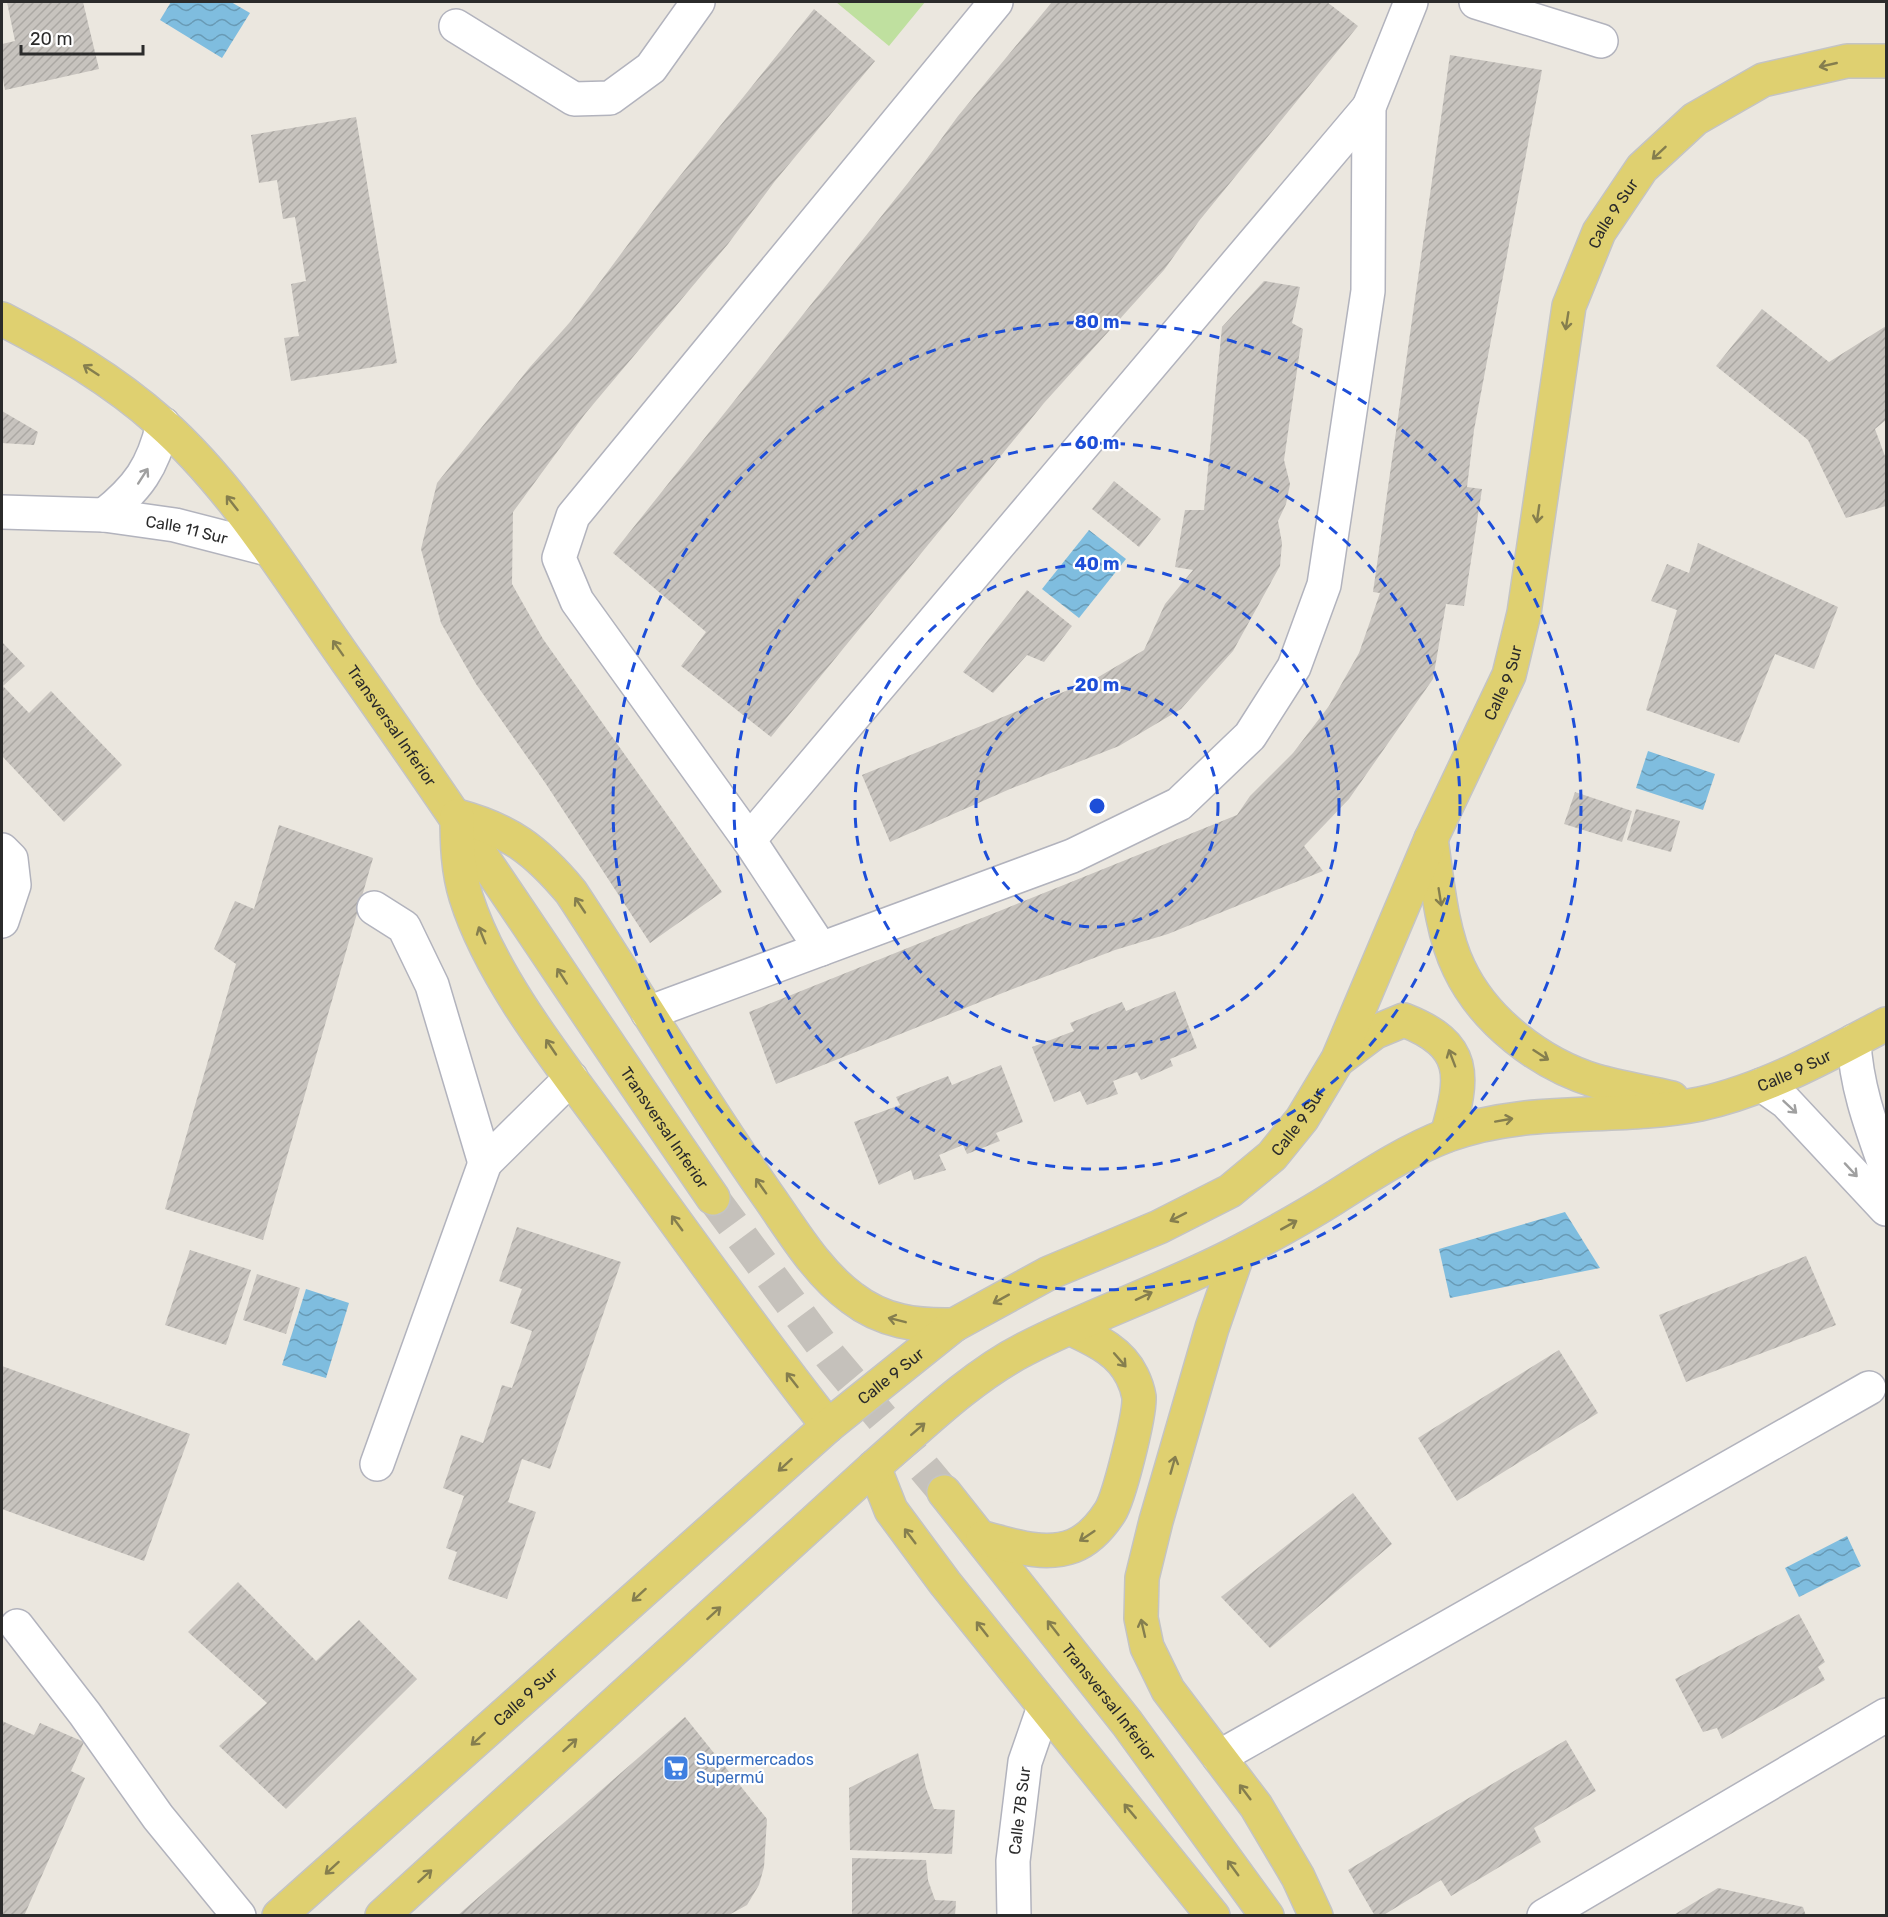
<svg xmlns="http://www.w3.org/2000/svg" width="1888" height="1917" font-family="Rubik,sans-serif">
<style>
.pitch{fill:#bfe09f}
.water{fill:url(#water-waves)}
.building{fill:url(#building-hatch)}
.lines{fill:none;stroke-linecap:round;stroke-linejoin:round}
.major-tunnel{stroke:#c5c1bb;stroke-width:33;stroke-dasharray:33 16;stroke-linecap:butt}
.minor-casing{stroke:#b2b3bd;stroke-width:36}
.major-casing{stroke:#c4c4c4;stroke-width:36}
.minor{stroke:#fff;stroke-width:33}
.major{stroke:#dfd070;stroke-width:33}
.oneway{stroke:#857e4e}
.oneway2{stroke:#a0a0a0}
.ring{fill:none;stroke:#1d4ed8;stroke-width:3;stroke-dasharray:10 8}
.labels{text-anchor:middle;stroke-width:4.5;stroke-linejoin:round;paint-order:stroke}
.street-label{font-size:16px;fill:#2b2b2b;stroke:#fff}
.shop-label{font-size:16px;fill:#366cbe;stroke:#fff;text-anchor:start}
.centre{fill:#1d4ed8;stroke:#fff;stroke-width:3}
.ring-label{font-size:18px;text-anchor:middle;font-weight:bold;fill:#1d4ed8;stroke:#fff;stroke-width:4.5;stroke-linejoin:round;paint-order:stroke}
</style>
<defs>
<pattern id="water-waves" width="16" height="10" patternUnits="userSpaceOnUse" patternTransform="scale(1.5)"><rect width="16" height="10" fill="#7fbddf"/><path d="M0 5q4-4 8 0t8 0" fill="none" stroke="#689ab5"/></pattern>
<pattern id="building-hatch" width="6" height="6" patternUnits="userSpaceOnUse" patternTransform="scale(1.5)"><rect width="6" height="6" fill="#c7c3be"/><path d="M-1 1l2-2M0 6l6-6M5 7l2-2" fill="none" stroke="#aba8a3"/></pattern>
</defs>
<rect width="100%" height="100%" fill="#ebe7df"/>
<polygon class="pitch" points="836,2 925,2 889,46"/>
<g class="water">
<polygon points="171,2 231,2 250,13 222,58 160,20"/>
<polygon points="1089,530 1126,559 1079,618 1042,589"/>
<polygon points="1648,751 1715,774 1703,810 1636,788"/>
<polygon points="1565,1212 1600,1268 1450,1298 1439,1249"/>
<polygon points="306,1289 349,1303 326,1378 282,1365"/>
<polygon points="1847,1536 1861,1566 1799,1597 1785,1568"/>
</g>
<g class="building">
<polygon points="7,2 83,2 99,69 5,90 2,74 2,44 15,41"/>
<polygon points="1052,2 1327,2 1358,26 1199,221 1164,270 1044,403 771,737 681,666 706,632 613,553 923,164 958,116"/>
<polygon points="814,9 875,61 775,181 728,244 585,414 513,512 512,584 543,639 722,892 650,943 546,784 476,684 441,623 421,549 437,483 530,367 571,321 667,192"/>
<polygon points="1450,55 1542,70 1474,430 1467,487 1482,489 1464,606 1446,604 1433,679 1349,799 1304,846 1323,871 1168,934 1115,950 1005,992 776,1084 749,1012 1237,815 1250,796 1293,753 1329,706 1359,653 1380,593 1373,592"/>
<polygon points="356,117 397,363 291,381 284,338 299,336 291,284 306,281 295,217 283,219 277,180 259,183 251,135"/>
<polygon points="1264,281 1300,287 1292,323 1303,329 1284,460 1290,484 1286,504 1278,521 1282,543 1280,566 1233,651 1181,709 1119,746 1010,789 890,842 862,775 1095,679 1144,650 1165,604 1193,570 1175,567 1185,510 1204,510 1222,327"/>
<polygon points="1762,309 1829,362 1886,326 1886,420 1875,429 1886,459 1886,506 1846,518 1808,440 1716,366"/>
<polygon points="2,411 38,432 34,445 2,443"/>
<polygon points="1114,481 1161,519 1139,547 1092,509"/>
<polygon points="1698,543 1838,607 1814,669 1775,654 1739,743 1646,710 1677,610 1651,601 1667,564 1689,573"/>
<polygon points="1027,590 1072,626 1044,662 1027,655 993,693 963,672"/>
<polygon points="2,642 25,666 3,686 29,713 51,691 122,765 64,822 2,756"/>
<polygon points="1575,792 1632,811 1622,842 1564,824"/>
<polygon points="1636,809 1680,821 1671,852 1627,840"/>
<polygon points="279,825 373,858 263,1240 165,1209 236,964 214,949 235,901 254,909"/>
<polygon points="1175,991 1197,1048 1170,1059 1173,1066 1141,1080 1137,1072 1113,1081 1118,1094 1087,1105 1080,1091 1054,1102 1032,1047 1074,1031 1070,1023 1122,1002 1126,1011"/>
<polygon points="1001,1065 1023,1122 996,1133 1000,1141 967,1154 963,1145 939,1155 946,1170 914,1180 911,1170 879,1185 854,1122 900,1105 896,1097 948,1076 952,1085"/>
<polygon points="517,1227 621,1262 550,1469 522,1459 508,1502 536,1512 507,1599 448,1579 457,1552 446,1548 464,1496 443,1488 461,1435 483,1443 502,1385 512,1388 532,1331 510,1323 522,1289 499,1281"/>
<polygon points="190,1250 251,1270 226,1345 165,1325"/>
<polygon points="1806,1256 1836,1325 1686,1382 1659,1315"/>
<polygon points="257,1274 300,1288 286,1334 243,1320"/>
<polygon points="1559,1350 1598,1413 1457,1501 1418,1438"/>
<polygon points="2,1366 190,1434 144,1561 2,1509"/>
<polygon points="1353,1493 1392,1544 1270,1648 1221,1597"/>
<polygon points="238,1582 316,1661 359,1620 417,1679 286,1809 219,1746 267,1703 188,1632"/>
<polygon points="1799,1614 1825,1662 1818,1667 1825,1680 1722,1739 1717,1728 1703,1732 1675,1679"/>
<polygon points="685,1717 767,1819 764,1867 759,1885 747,1905 727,1916 457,1916"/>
<polygon points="2,1721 34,1735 40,1723 84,1742 71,1771 85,1778 24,1916 2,1916"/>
<polygon points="1566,1740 1596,1791 1534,1828 1541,1842 1451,1896 1441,1880 1382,1916 1375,1916 1348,1870"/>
<polygon points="918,1753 926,1788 934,1809 955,1810 952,1854 850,1850 849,1788"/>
<polygon points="852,1858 926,1860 928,1880 935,1900 956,1901 955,1916 852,1916"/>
<polygon points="1718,1888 1803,1907 1806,1916 1672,1916"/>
</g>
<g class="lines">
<polyline class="major-tunnel" points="713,1198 830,1356 944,1492"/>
<g class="minor-casing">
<g id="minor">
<polyline points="1476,2 1601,41"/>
<polyline points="456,26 574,99 610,98 651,68 698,2"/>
<path id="s1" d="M2,512L104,515L175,525L268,549"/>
<path d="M104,515C138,488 153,467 163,424"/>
<polyline points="749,840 1369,107"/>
<polyline points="2,850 11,859 14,885 2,921"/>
<polyline points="374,908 404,927 432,985 485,1163 571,1078"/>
<polyline points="821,949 749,840 577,601 559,558 573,516 996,2"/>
<polyline points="648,1013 1072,856 1179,804 1250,736 1294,667 1324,585 1368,291 1369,107 1411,2"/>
<path d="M1854,1041C1856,1086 1871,1126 1886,1168"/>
<polyline points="1762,1085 1786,1102 1886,1209"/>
<polyline points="377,1464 485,1163"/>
<polyline points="17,1626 85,1714 158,1817 239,1916"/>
<polyline points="1219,1757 1869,1388"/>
<path id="s2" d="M1014,1916L1013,1861L1025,1762L1044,1707"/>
<polyline points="1544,1916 1886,1715"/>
</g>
</g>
<g class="major-casing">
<g id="major">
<path id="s3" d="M2,319C58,348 113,380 160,422C234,487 291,582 347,661C473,838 590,1020 713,1198"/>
<path d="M457,816C509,830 536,850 571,892C637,992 697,1095 766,1193C791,1228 816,1272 852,1298C883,1322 917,1326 954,1325"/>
<path d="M457,816C457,844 458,871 466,897C492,980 563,1067 614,1137C685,1234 754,1332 828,1426"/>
<path d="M1431,839C1437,879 1441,931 1459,968C1484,1021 1540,1064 1596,1081C1621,1088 1647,1092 1672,1098"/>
<path d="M1339,1059L1375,1032L1404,1020C1468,1045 1464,1076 1447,1135"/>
<polyline points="1238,1253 1212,1328 1156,1521 1142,1578 1141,1618 1147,1647 1168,1690 1256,1806 1298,1877 1316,1916"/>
<polyline points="874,1467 891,1510 945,1583 1213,1916"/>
<path id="s4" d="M944,1492L1127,1723L1267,1916"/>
<path d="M983,1538C1011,1545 1044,1557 1073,1546C1088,1540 1101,1526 1110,1512C1119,1498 1140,1415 1139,1397C1138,1391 1135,1382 1132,1376C1120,1351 1095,1340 1072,1329"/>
<path id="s5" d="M279,1916L828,1426L954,1325L1049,1273L1159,1227L1230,1191L1272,1156L1302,1119L1338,1059L1431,839L1509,675L1524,613L1569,306L1599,232L1642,168L1695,119L1763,80L1847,61H1886"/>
<path id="s6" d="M382,1916L874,1467C920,1427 970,1377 1025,1349C1095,1313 1171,1288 1241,1251C1273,1234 1304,1217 1334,1198C1370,1175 1408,1150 1448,1135C1530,1105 1616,1121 1700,1104C1765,1090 1828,1055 1886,1024"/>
</g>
</g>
<use href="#minor" class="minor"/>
<use href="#major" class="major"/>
</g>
<defs><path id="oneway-shaft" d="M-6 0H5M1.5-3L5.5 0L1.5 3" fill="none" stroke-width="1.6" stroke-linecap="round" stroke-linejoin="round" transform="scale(1.5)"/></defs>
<g class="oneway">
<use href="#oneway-shaft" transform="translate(1828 65) rotate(167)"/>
<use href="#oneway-shaft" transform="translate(1659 153) rotate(137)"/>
<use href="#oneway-shaft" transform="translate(1567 321) rotate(99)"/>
<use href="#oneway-shaft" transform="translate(91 370) rotate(-147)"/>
<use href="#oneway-shaft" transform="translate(232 503) rotate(-128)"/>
<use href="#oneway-shaft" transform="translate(1538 514) rotate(98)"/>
<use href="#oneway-shaft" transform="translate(338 648) rotate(-125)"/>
<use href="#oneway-shaft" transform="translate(1440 897) rotate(81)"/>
<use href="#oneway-shaft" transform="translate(580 905) rotate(-124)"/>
<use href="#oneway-shaft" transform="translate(482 935) rotate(-112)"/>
<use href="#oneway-shaft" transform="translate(562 976) rotate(-123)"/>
<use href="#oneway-shaft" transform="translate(551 1047) rotate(-124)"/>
<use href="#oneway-shaft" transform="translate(1541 1055) rotate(33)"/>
<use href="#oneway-shaft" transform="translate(1452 1058) rotate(-111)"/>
<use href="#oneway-shaft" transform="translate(1504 1120) rotate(-10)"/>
<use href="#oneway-shaft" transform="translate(761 1186) rotate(-125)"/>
<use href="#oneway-shaft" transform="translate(1178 1217) rotate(153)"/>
<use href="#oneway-shaft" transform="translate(677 1223) rotate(-126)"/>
<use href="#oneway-shaft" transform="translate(1289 1225) rotate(-29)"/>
<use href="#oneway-shaft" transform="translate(1144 1296) rotate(-25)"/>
<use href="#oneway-shaft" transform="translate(1001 1299) rotate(151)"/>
<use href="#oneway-shaft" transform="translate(897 1320) rotate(-166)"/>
<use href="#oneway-shaft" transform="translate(1120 1360) rotate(49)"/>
<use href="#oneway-shaft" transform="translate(792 1380) rotate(-128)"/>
<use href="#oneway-shaft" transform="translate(918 1429) rotate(-41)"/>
<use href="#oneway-shaft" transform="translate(785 1465) rotate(138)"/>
<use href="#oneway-shaft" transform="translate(1173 1465) rotate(-74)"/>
<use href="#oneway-shaft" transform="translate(910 1536) rotate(-127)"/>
<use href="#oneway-shaft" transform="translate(1087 1536) rotate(146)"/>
<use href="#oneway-shaft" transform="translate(639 1595) rotate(138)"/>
<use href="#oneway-shaft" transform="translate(714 1613) rotate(-42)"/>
<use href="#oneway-shaft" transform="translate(1053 1628) rotate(-128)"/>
<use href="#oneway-shaft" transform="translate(1143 1628) rotate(-103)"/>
<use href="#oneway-shaft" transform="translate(982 1629) rotate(-128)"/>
<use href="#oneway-shaft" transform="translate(478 1739) rotate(138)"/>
<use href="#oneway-shaft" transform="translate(570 1745) rotate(-42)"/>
<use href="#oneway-shaft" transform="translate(1245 1792) rotate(-127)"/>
<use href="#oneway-shaft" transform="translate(1130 1811) rotate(-130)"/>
<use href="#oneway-shaft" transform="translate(332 1868) rotate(138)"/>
<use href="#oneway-shaft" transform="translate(1233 1868) rotate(-126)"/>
<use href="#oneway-shaft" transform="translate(425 1876) rotate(-42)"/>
</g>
<g class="oneway2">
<use href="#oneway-shaft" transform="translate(143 476) rotate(-57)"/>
<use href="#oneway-shaft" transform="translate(1790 1107) rotate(43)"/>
<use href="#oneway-shaft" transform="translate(1851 1170) rotate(47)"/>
</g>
<g class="ring">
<circle cx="1097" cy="806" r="121"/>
<circle cx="1097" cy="806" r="242"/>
<circle cx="1097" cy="806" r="363"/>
<circle cx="1097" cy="806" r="484"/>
</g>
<defs>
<g id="supermarket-square" transform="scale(1.35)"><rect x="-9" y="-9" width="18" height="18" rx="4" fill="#3f7fe0" stroke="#fff"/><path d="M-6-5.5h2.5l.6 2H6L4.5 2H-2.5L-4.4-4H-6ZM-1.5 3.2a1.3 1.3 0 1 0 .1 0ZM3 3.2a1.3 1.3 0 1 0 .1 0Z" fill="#fff"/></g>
</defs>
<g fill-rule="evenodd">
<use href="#supermarket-square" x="676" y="1768"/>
</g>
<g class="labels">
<g class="street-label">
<text dy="6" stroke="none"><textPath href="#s5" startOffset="2274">Calle 9 Sur</textPath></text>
<text dy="6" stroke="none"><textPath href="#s1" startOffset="186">Calle 11 Sur</textPath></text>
<text dy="6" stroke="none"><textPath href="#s5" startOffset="1788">Calle 9 Sur</textPath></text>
<text dy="6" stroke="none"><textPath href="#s3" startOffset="572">Transversal Inferior</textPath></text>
<text dy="6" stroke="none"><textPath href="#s6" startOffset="1688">Calle 9 Sur</textPath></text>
<text dy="6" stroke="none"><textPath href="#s5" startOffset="1302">Calle 9 Sur</textPath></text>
<text dy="6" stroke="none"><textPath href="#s3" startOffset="1058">Transversal Inferior</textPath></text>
<text dy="6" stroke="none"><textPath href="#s5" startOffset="816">Calle 9 Sur</textPath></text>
<text dy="6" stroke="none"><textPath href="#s5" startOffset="330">Calle 9 Sur</textPath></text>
<text dy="6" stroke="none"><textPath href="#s4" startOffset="267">Transversal Inferior</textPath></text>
<text dy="6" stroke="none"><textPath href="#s2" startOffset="106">Calle 7B Sur</textPath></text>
</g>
<g class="shop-label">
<text x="696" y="1765">Supermercados<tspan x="696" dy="18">Supermú</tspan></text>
</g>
</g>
<circle cx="1097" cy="806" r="9" class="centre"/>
<g class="ring-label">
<text x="1097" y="328">80 m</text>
<text x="1097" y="449">60 m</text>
<text x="1097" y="570">40 m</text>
<text x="1097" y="691">20 m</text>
</g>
<rect width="1888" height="1917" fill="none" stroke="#2b2b2b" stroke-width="6"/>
<path d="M21 45v9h122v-9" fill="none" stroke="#2b2b2b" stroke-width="3"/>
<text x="30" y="45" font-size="18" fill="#2b2b2b" stroke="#ffffff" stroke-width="4.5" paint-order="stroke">20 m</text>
</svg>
